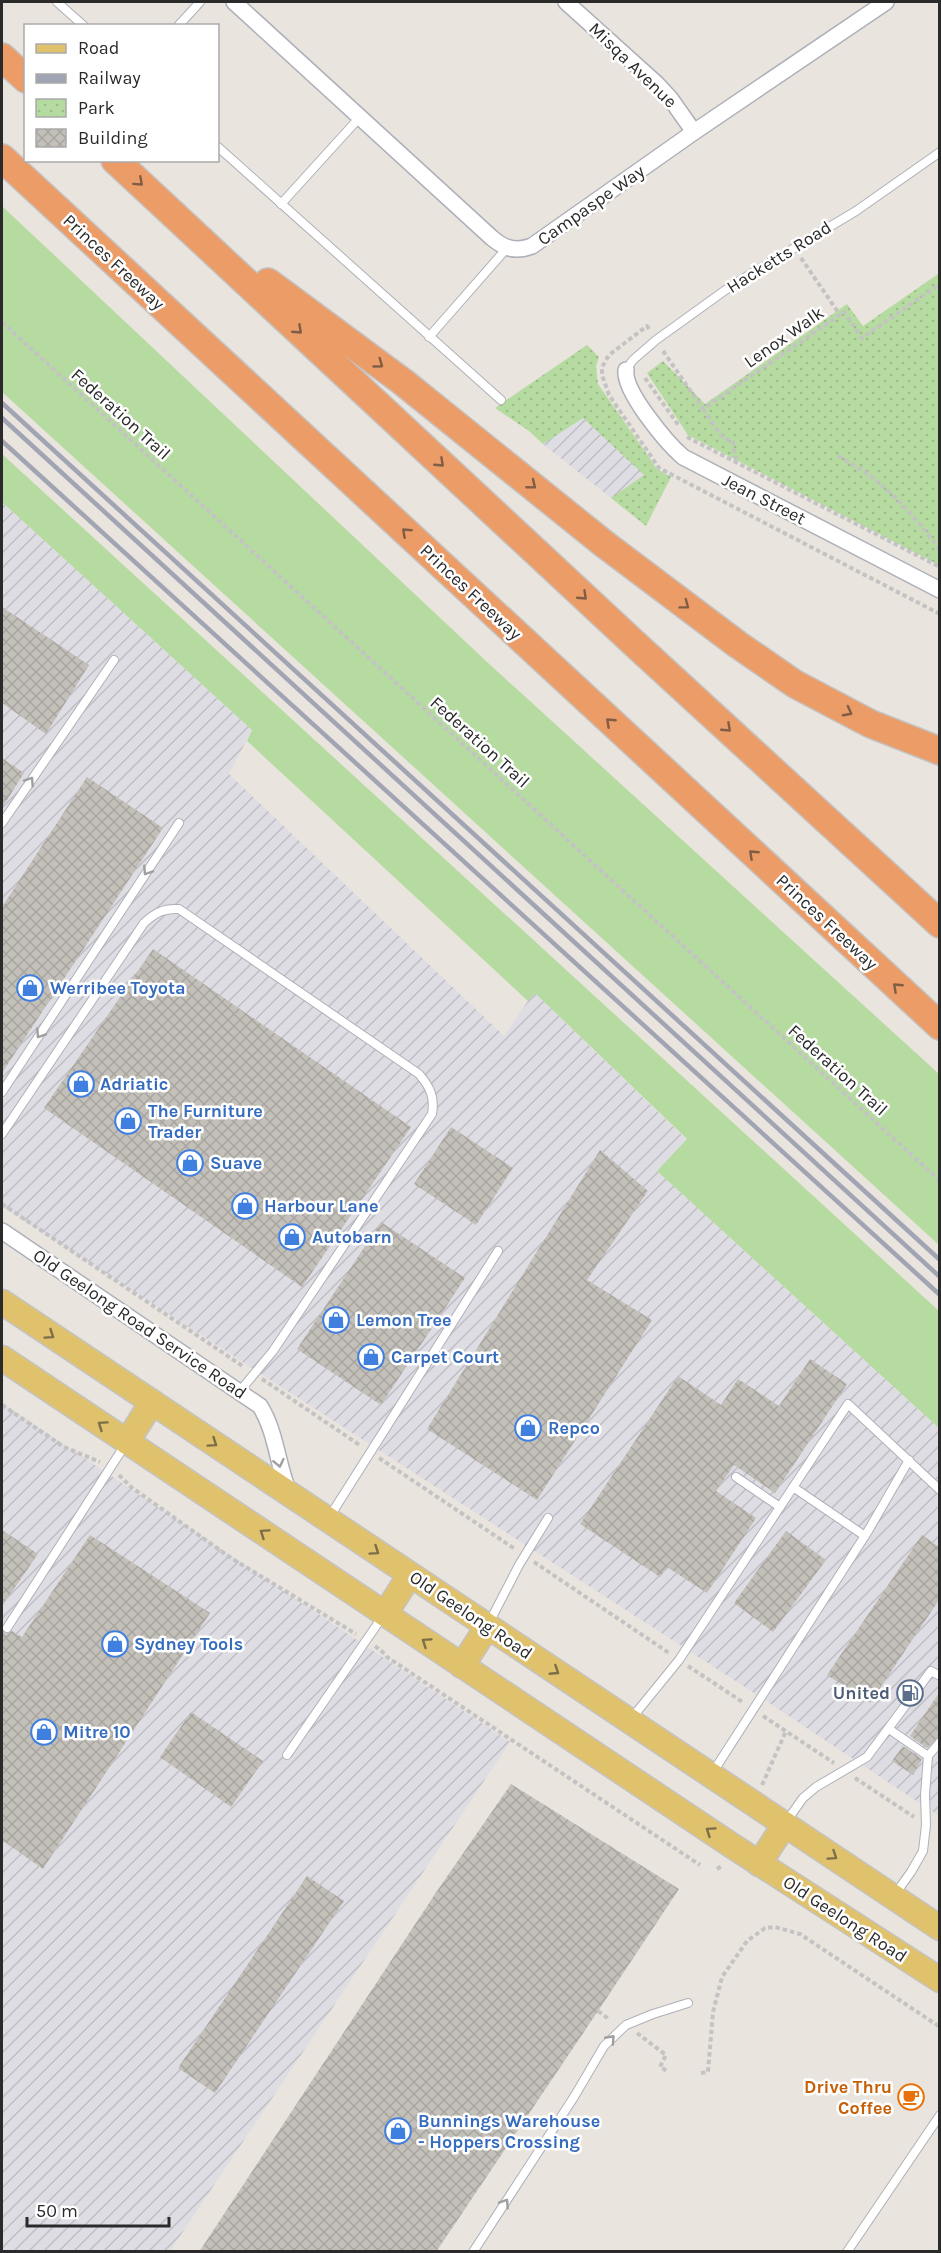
<svg xmlns="http://www.w3.org/2000/svg" width="941" height="2253" font-family="Karla,sans-serif">
<style>
.industrial{fill:url(#industrial-furrows)}
.grass{fill:#b6dba0}
.park{fill:url(#park-dots)}
.building{fill:url(#building-cross-hatch)}
.lines{fill:none;stroke-linecap:round;stroke-linejoin:round}
.service-casing{stroke:#aeb0b9;stroke-width:10}
.minor-casing{stroke:#aeb0b9;stroke-width:18}
.primary-casing{stroke:#c3c3c3;stroke-width:27}
.motorway-casing{stroke:#c3c3c3;stroke-width:30}
.path{stroke:#c3c3c3;stroke-width:4;stroke-dasharray:4.5 3;stroke-linecap:butt}
.service{stroke:#fff;stroke-width:8}
.minor{stroke:#fff;stroke-width:15}
.primary{stroke:#e1c26c;stroke-width:24}
.motorway{stroke:#ec9c67;stroke-width:27}
.rail{stroke:#a1a4b2;stroke-width:4.5}
.oneway{stroke:#815d45}
.oneway2{stroke:#9f9f9f}
.oneway3{stroke:#7c6e48}
.labels{text-anchor:middle;stroke-width:5;stroke-linejoin:round;paint-order:stroke}
.street-label{font-size:18px;fill:#2a2a2a;stroke:#fff}
.shop-label{font-size:18px;font-weight:bold;fill:#366cbe;stroke:#fff;text-anchor:start}
.service-label{font-size:18px;font-weight:bold;fill:#4e5e75;stroke:#fff;text-anchor:end}
.food-label{font-size:18px;font-weight:bold;fill:#c56008;stroke:#fff;text-anchor:end}
</style>
<defs>
<pattern id="industrial-furrows" width="10" height="10" patternUnits="userSpaceOnUse" patternTransform="scale(1.5)"><rect width="10" height="10" fill="#dfdde4"/><path d="M-1 1l2-2M0 10L10 0M9 11l2-2" fill="none" stroke="#c0bec4"/></pattern>
<pattern id="park-dots" width="8" height="8" patternUnits="userSpaceOnUse" patternTransform="scale(1.5)"><rect width="8" height="8" fill="#b6dba0"/><path d="M2 2h.1M6 6h.1" fill="none" stroke="#9dbc8a" stroke-width="1.8" stroke-linecap="round"/></pattern>
<pattern id="building-cross-hatch" width="8" height="8" patternUnits="userSpaceOnUse" patternTransform="scale(1.5)"><rect width="8" height="8" fill="#c3bfb9"/><path d="M0 0l8 8M0 8l8-8" fill="none" stroke="#a8a49f"/></pattern>
</defs>
<rect width="100%" height="100%" fill="#eae4de"/>
<g class="industrial">
<polygon points="582,417 645,475 611,498 543,444"/>
<polygon points="2,502 252,730 229,774 504,1036 534,992 687,1140 657,1171 939,1428 939,1816 751,1691 2,1206"/>
<polygon points="2,1403 510,1742 170,2251 2,2251"/>
</g>
<g class="grass">
<polygon points="2,206 486,661 939,1074 939,1245 2,392"/>
<polygon points="2,454 939,1311 939,1428 657,1171 687,1139 535,993 528,1001 247,741 252,730 2,502"/>
</g>
<g class="park">
<polygon points="938,274 939,565 688,435 647,373 663,361 705,404 847,304 863,326"/>
<polygon points="587,345 599,357 596,366 598,384 657,469 671,477 646,526 611,498 644,475 583,418 543,444 529,431 495,408"/>
</g>
<g class="building">
<polygon points="2,607 89,665 46,734 2,703"/>
<polygon points="2,758 24,773 2,808"/>
<polygon points="87,777 163,828 2,1073 2,907"/>
<polygon points="153,949 411,1127 302,1287 44,1108"/>
<polygon points="451,1127 513,1168 476,1225 414,1184"/>
<polygon points="600,1150 648,1191 587,1280 652,1320 537,1500 427,1429"/>
<polygon points="381,1222 465,1278 381,1405 297,1349"/>
<polygon points="810,1359 847,1384 775,1493 734,1465 716,1491 756,1518 707,1593 667,1567 660,1577 580,1524 678,1376 721,1405 738,1379 779,1406"/>
<polygon points="2,1530 38,1554 2,1606"/>
<polygon points="786,1531 826,1560 773,1632 734,1603"/>
<polygon points="90,1535 210,1613 43,1869 2,1840 2,1630 6,1634 12,1631 22,1637"/>
<polygon points="922,1535 939,1547 939,1600 870,1703 827,1675"/>
<polygon points="939,1693 939,1736 927,1748 910,1736"/>
<polygon points="191,1712 263,1761 231,1807 160,1757"/>
<polygon points="903,1746 922,1759 913,1775 892,1761"/>
<polygon points="511,1784 679,1889 602,2005 436,2252 199,2252 437,1891"/>
<polygon points="307,1876 344,1901 215,2093 178,2068"/>
</g>
<g class="lines">
<g class="service-casing">
<g id="service">
<polyline points="57,2 84,26"/>
<polyline points="178,26 200,2"/>
<polyline points="218,147 501,400"/>
<polyline points="281,204 360,117"/>
<polyline points="429,337 507,248"/>
<polyline points="626,370 633,360 656,340 731,286 856,211 940,152"/>
<polyline points="2,823 114,660"/>
<polyline points="2,1092 179,823"/>
<path d="M2,1134L144,923C155,913 163,908 179,909L419,1074C430,1087 435,1097 432,1114L273,1351L240,1391"/>
<polyline points="736,1477 780,1507"/>
<polyline points="793,1487 865,1536"/>
<polyline points="330,1516 498,1251"/>
<polyline points="489,1623 519,1565 548,1518"/>
<polyline points="7,1628 125,1445"/>
<polyline points="631,1719 679,1660 848,1404 940,1490"/>
<polyline points="889,1729 928,1756"/>
<polyline points="287,1755 383,1616"/>
<polyline points="713,1772 868,1531 909,1460"/>
<polyline points="786,1822 803,1798 816,1787 867,1757 931,1671 940,1676"/>
<polyline points="896,1893 911,1872 923,1851 926,1825 925,1795 928,1756 940,1742"/>
<polyline points="473,2252 574,2097 604,2046 626,2025 653,2014 688,2003"/>
<polyline points="847,2252 940,2115"/>
</g>
</g>
<g class="minor-casing">
<g id="minor">
<path d="M234,2L492,238C505,249 516,252 532,246L694,132L886,2"/>
<polyline points="566,2 657,84 670,98 694,132"/>
<path d="M626,370C623,391 667,443 683,457L940,590"/>
<path d="M2,1231L260,1406C276,1432 277,1462 288,1490"/>
</g>
</g>
<g class="primary-casing">
<g id="primary">
<path d="M2,1302C314,1510 627,1718 940,1928"/>
<polyline points="2,1358 731,1845 940,1980"/>
<polyline points="127,1442 152,1402"/>
<polyline points="385,1614 410,1575"/>
<polyline points="462,1666 487,1627"/>
<polyline points="759,1864 785,1824"/>
</g>
</g>
<g class="motorway-casing">
<g id="motorway">
<polyline points="2,57 26,79"/>
<polyline points="2,158 940,1026"/>
<polyline points="115,160 636,645 940,924"/>
<polyline points="268,282 403,382 603,543 737,644 795,684 871,724 940,751"/>
</g>
</g>
<g class="path">
<polyline points="801,258 840,315"/>
<polyline points="2,322 940,1181"/>
<polyline points="649,329 647,326 609,355 602,367 602,375 609,395 659,468 940,614"/>
<polyline points="663,351 703,409 844,312 862,338 940,284"/>
<polyline points="645,378 679,426"/>
<polyline points="703,409 722,437 733,442 736,461"/>
<polyline points="687,437 940,567"/>
<path d="M838,456C884,480 909,510 940,550"/>
<polyline points="2,1204 244,1367"/>
<polyline points="262,1379 361,1446"/>
<polyline points="2,1405 64,1447 100,1462"/>
<polyline points="379,1458 515,1549"/>
<polyline points="119,1475 131,1487 231,1558 356,1634"/>
<polyline points="534,1562 669,1653"/>
<polyline points="375,1646 385,1654 387,1657 700,1865"/>
<polyline points="688,1666 744,1703"/>
<polyline points="763,1716 834,1763"/>
<polyline points="855,1778 914,1817"/>
<polyline points="762,1785 786,1731"/>
<polyline points="717,1869 723,1865"/>
<polyline points="598,2011 610,2020"/>
<polyline points="637,2033 666,2055 660,2067 669,2072"/>
<polyline points="701,2073 708,2072 713,2012 722,1977 747,1941 765,1928 775,1927 800,1934 940,2027"/>
</g>
<use href="#service" class="service"/>
<use href="#minor" class="minor"/>
<use href="#primary" class="primary"/>
<use href="#motorway" class="motorway"/>
<g class="rail">
<polyline points="2,403 940,1260"/>
<polyline points="2,418 940,1277"/>
<polyline points="2,441 940,1295"/>
</g>
</g>
<defs><path id="oneway-chevron" d="M-2-3.5L2.5 0L-2 3.5" fill="none" stroke-width="1.6" stroke-linecap="round" stroke-linejoin="round" transform="scale(1.5)"/></defs>
<g class="oneway">
<use href="#oneway-chevron" transform="translate(139 182) rotate(42)"/>
<use href="#oneway-chevron" transform="translate(298 330) rotate(43)"/>
<use href="#oneway-chevron" transform="translate(379 364) rotate(36)"/>
<use href="#oneway-chevron" transform="translate(440 463) rotate(43)"/>
<use href="#oneway-chevron" transform="translate(532 485) rotate(39)"/>
<use href="#oneway-chevron" transform="translate(406 532) rotate(-137)"/>
<use href="#oneway-chevron" transform="translate(583 596) rotate(43)"/>
<use href="#oneway-chevron" transform="translate(685 605) rotate(37)"/>
<use href="#oneway-chevron" transform="translate(848 712) rotate(28)"/>
<use href="#oneway-chevron" transform="translate(610 722) rotate(-137)"/>
<use href="#oneway-chevron" transform="translate(727 728) rotate(43)"/>
<use href="#oneway-chevron" transform="translate(753 854) rotate(-137)"/>
<use href="#oneway-chevron" transform="translate(897 987) rotate(-137)"/>
</g>
<g class="oneway2">
<use href="#oneway-chevron" transform="translate(30 781) rotate(-56)"/>
<use href="#oneway-chevron" transform="translate(147 871) rotate(123)"/>
<use href="#oneway-chevron" transform="translate(40 1034) rotate(123)"/>
<use href="#oneway-chevron" transform="translate(279 1463) rotate(78)"/>
<use href="#oneway-chevron" transform="translate(611 2039) rotate(-48)"/>
<use href="#oneway-chevron" transform="translate(505 2203) rotate(-57)"/>
</g>
<g class="oneway3">
<use href="#oneway-chevron" transform="translate(50 1335) rotate(34)"/>
<use href="#oneway-chevron" transform="translate(102 1425) rotate(-146)"/>
<use href="#oneway-chevron" transform="translate(213 1443) rotate(34)"/>
<use href="#oneway-chevron" transform="translate(264 1533) rotate(-146)"/>
<use href="#oneway-chevron" transform="translate(375 1551) rotate(34)"/>
<use href="#oneway-chevron" transform="translate(426 1642) rotate(-146)"/>
<use href="#oneway-chevron" transform="translate(555 1671) rotate(33)"/>
<use href="#oneway-chevron" transform="translate(710 1831) rotate(-146)"/>
<use href="#oneway-chevron" transform="translate(833 1856) rotate(34)"/>
</g>
<defs>
<g id="shop-ring" transform="scale(1.35)"><circle r="9.5" fill="#fff" stroke="#3f7fe0" stroke-width="1.5"/><path d="M-5-2.5h2.3a2.7 3.5 0 0 1 5.4 0H5L5.5 6h-11ZM-1.5-2.5h3a1.5 2.3 0 0 0-3 0Z" fill="#3f7fe0"/></g>
<g id="fuel-ring" transform="scale(1.35)"><circle r="9.5" fill="#fff" stroke="#5c6f8a" stroke-width="1.5"/><path d="M-5.5-6h7V0h2V4h1.3V-2.5L3-4.5l.8-.8L6-3V5H2.5V1h-1V6h-7ZM-4.2-4.7v3.2H.2V-4.7Z" fill="#5c6f8a"/></g>
<g id="cafe-ring" transform="scale(1.35)"><circle r="9.5" fill="#fff" stroke="#e8710a" stroke-width="1.5"/><path d="M-5.5-4.5H6V0H3Q3 3.5 0 3.5H-2.5Q-5.5 3.5-5.5 0ZM3-3.2v2h1.7v-2ZM-6 4.5H4V6H-6Z" fill="#e8710a"/></g>
</defs>
<g fill-rule="evenodd">
<use href="#shop-ring" x="30" y="988"/>
<use href="#shop-ring" x="81" y="1084"/>
<use href="#shop-ring" x="128" y="1121"/>
<use href="#shop-ring" x="190" y="1163"/>
<use href="#shop-ring" x="245" y="1206"/>
<use href="#shop-ring" x="292" y="1237"/>
<use href="#shop-ring" x="336" y="1320"/>
<use href="#shop-ring" x="371" y="1357"/>
<use href="#shop-ring" x="528" y="1428"/>
<use href="#shop-ring" x="115" y="1644"/>
<use href="#fuel-ring" x="910" y="1693"/>
<use href="#shop-ring" x="44" y="1732"/>
<use href="#cafe-ring" x="911" y="2097"/>
<use href="#shop-ring" x="398" y="2131"/>
</g>
<g class="labels">
<g class="street-label">
<text transform="translate(633 65) rotate(44)" y="6">Misqa Avenue</text>
<text transform="translate(591 205) rotate(-35)" y="6">Campaspe Way</text>
<text transform="translate(779 257) rotate(-32)" y="6">Hacketts Road</text>
<text transform="translate(114 262) rotate(43)" y="6">Princes Freeway</text>
<text transform="translate(784 337) rotate(-35)" y="6">Lenox Walk</text>
<text transform="translate(121 414) rotate(42)" y="6">Federation Trail</text>
<text transform="translate(764 499) rotate(27)" y="6">Jean Street</text>
<text transform="translate(471 592) rotate(43)" y="6">Princes Freeway</text>
<text transform="translate(480 742) rotate(42)" y="6">Federation Trail</text>
<text transform="translate(827 922) rotate(43)" y="6">Princes Freeway</text>
<text transform="translate(838 1070) rotate(42)" y="6">Federation Trail</text>
<text transform="translate(140 1324) rotate(34)" y="6">Old Geelong Road Service Road</text>
<text transform="translate(471 1615) rotate(34)" y="6">Old Geelong Road</text>
<text transform="translate(845 1919) rotate(33)" y="6">Old Geelong Road</text>
</g>
<g class="shop-label">
<text x="50" y="994">Werribee Toyota</text>
<text x="100" y="1090">Adriatic</text>
<text x="148" y="1117">The Furniture<tspan x="148" dy="21">Trader</tspan></text>
<text x="210" y="1169">Suave</text>
<text x="264" y="1212">Harbour Lane</text>
<text x="312" y="1243">Autobarn</text>
<text x="356" y="1326">Lemon Tree</text>
<text x="391" y="1363">Carpet Court</text>
<text x="548" y="1434">Repco</text>
<text x="134" y="1650">Sydney Tools</text>
<text x="63" y="1738">Mitre 10</text>
<text x="418" y="2127">Bunnings Warehouse<tspan x="418" dy="21">- Hoppers Crossing</tspan></text>
</g>
<g class="service-label">
<text x="890" y="1699">United</text>
</g>
<g class="food-label">
<text x="892" y="2093">Drive Thru<tspan x="892" dy="21">Coffee</tspan></text>
</g>
</g>
<rect width="941" height="2253" fill="none" stroke="#2a2a2a" stroke-width="6"/>
<rect x="24" y="24" width="195" height="138" fill="#ffffff" stroke="#aaaaaa" stroke-width="1.5"/>
<rect x="36" y="44" width="30" height="9" fill="#e1c26c" stroke="#aaaaaa" stroke-width="1.5"/>
<text x="78" y="54" font-size="18" fill="#2a2a2a">Road</text>
<rect x="36" y="74" width="30" height="9" fill="#a1a4b2" stroke="#aaaaaa" stroke-width="1.5"/>
<text x="78" y="84" font-size="18" fill="#2a2a2a">Railway</text>
<rect x="36" y="99" width="30" height="18" fill="url(#park-dots)" stroke="#aaaaaa" stroke-width="1.5"/>
<text x="78" y="114" font-size="18" fill="#2a2a2a">Park</text>
<rect x="36" y="129" width="30" height="18" fill="url(#building-cross-hatch)" stroke="#aaaaaa" stroke-width="1.5"/>
<text x="78" y="144" font-size="18" fill="#2a2a2a">Building</text>
<path d="M27 2217v9h142v-9" fill="none" stroke="#2a2a2a" stroke-width="3"/>
<text x="36" y="2217" font-size="18" fill="#2a2a2a" stroke="#ffffff" stroke-width="4.5" paint-order="stroke">50 m</text>
</svg>
